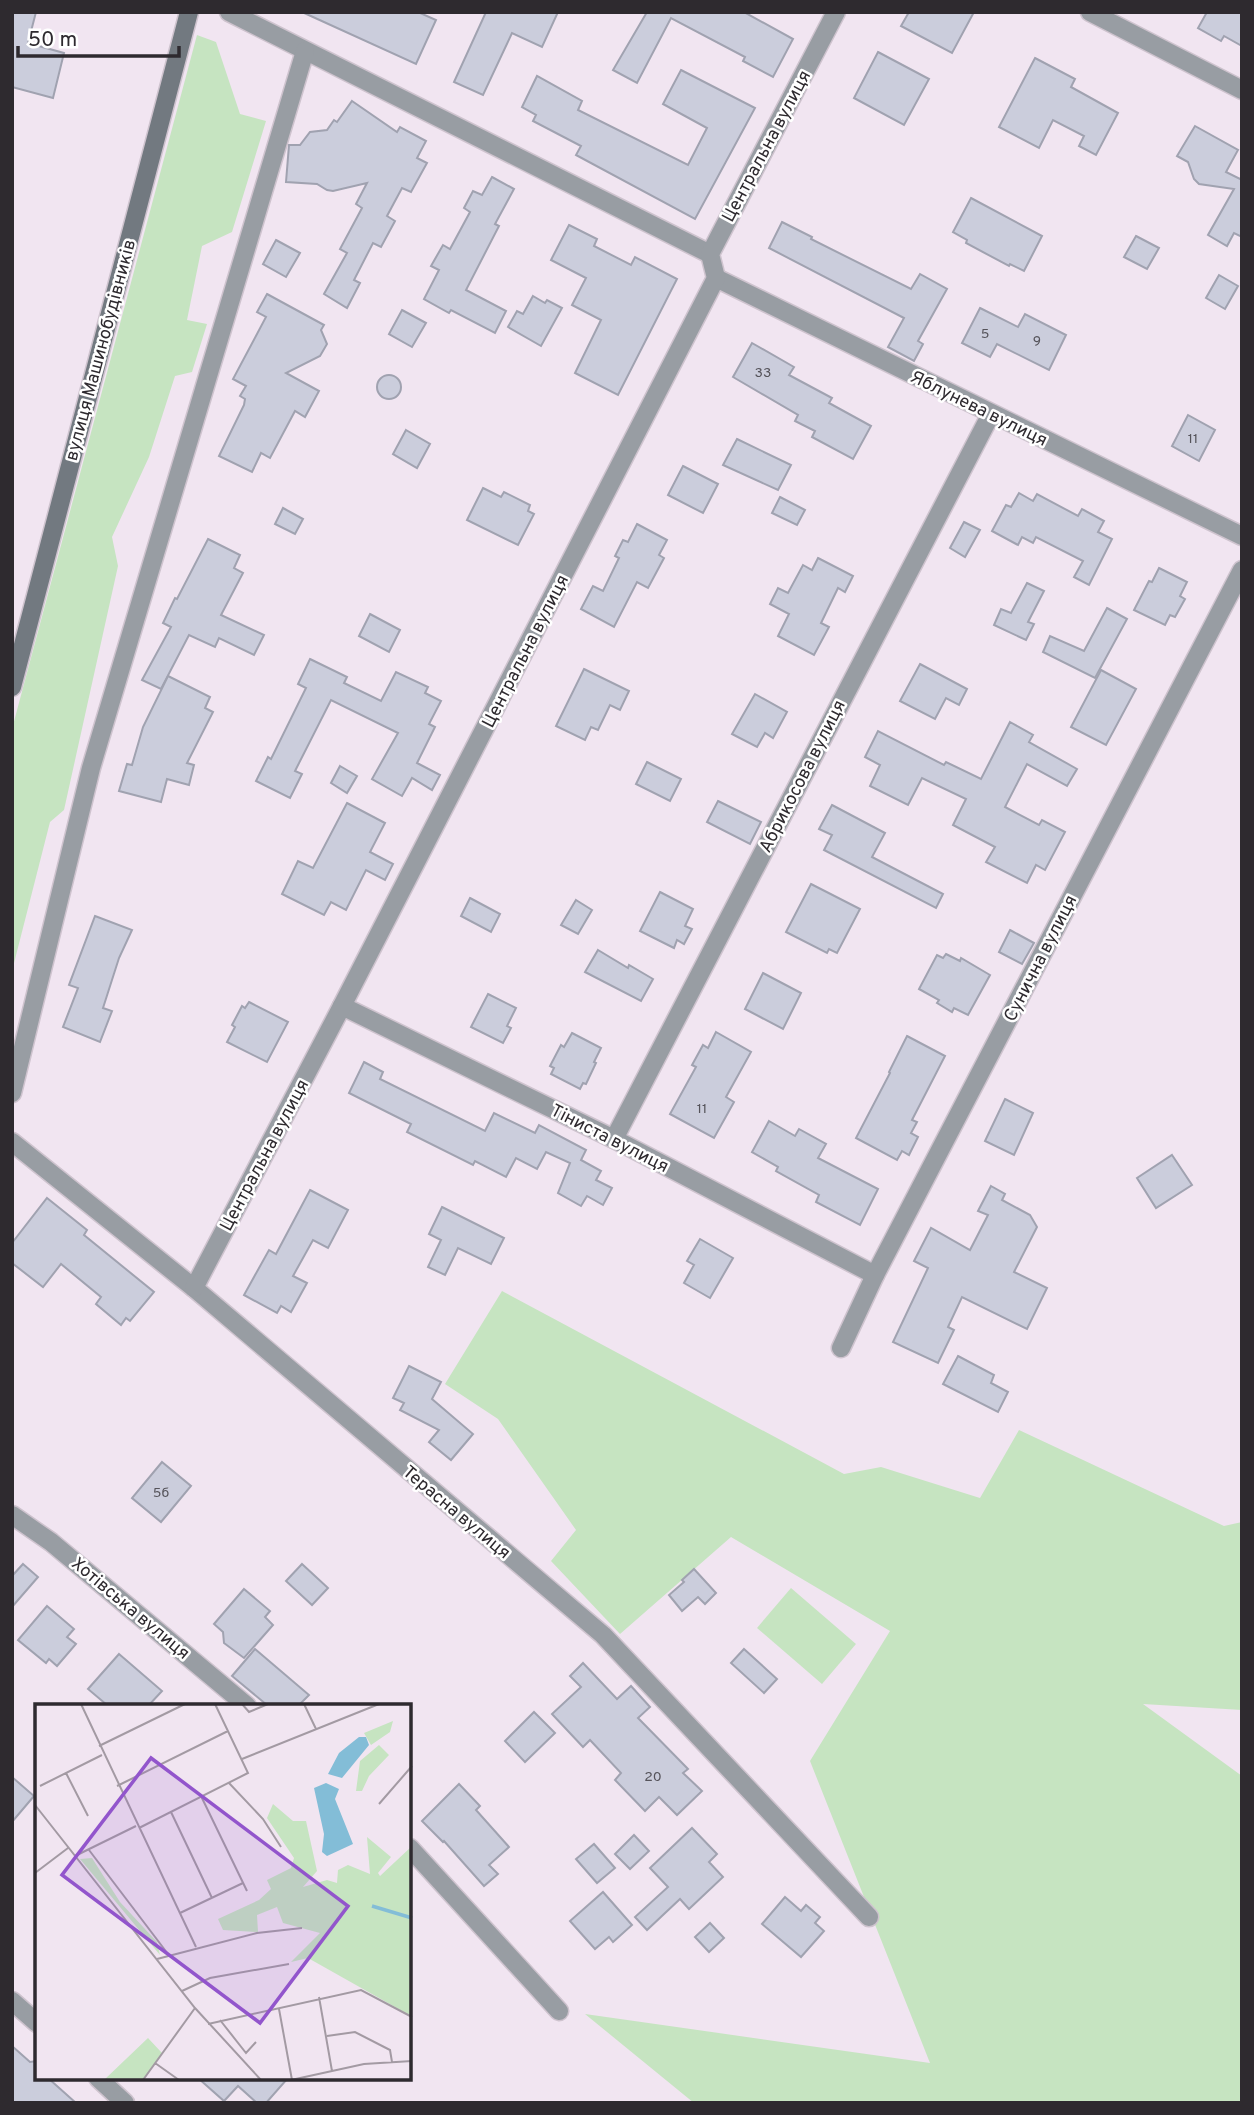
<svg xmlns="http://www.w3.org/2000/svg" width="1254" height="2115" font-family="Overpass,sans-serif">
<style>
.green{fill:#c6e4c1}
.building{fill:#cbcddc;stroke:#a0a2b0;stroke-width:2}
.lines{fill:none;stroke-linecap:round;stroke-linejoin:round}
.street-casing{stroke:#cec3ce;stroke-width:21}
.secondary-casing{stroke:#cec3ce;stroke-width:21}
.street{stroke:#989da3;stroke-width:18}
.secondary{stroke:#727980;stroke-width:18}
.labels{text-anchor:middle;stroke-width:5;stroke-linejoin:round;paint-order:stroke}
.number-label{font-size:14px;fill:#55535a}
.street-label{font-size:18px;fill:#2e2a2f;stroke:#fff}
.inset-river{fill:none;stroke:#83bdd7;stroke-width:3.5}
.inset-road{fill:none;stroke:#a39aa3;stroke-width:2}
.view{fill:#9255cc;fill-opacity:0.15;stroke:#9255cc;stroke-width:3.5}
.inset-edge{fill:none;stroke:#2e2a2f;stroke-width:3.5}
</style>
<rect width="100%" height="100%" fill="#f1e5f1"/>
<g class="green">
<polygon points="197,35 216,42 240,114 266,121 232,232 202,246 187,320 207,324 192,372 175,376 149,457 112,537 118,566 64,810 50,822 12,971 12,729"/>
<polygon points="502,1291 844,1474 881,1467 980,1498 1019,1430 1224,1526 1242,1522 1242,1710 1143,1704 1242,1776 1242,2103 694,2103 585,2014 930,2063 810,1761 890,1631 731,1537 620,1634 551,1561 576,1530 498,1419 445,1384"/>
<polygon points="791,1588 856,1644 822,1684 757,1628"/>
</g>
<g class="building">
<polygon points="12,12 36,12 28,43 64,53 53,98 12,87"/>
<polygon points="302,12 418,12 436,20 416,64"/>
<polygon points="486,12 558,12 542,47 512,33 483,95 454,82"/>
<polygon points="647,12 744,12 793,39 773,77 743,61 745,57 671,18 637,83 613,70"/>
<polygon points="909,12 974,12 952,53 901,26"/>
<polygon points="1207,12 1242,12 1242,46 1224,36 1221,41 1198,28"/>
<polygon points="878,52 929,79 904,125 854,98"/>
<polygon points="1035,58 1075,79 1071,87 1118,113 1096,155 1079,146 1084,136 1053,120 1039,148 999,127"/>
<polygon points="681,70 755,108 695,219 576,155 581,146 533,121 536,115 522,107 537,76 582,101 578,110 688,165 707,128 663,104"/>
<polygon points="352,101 397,132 400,127 426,141 417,158 427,163 411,192 402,188 387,216 395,221 381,247 373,243 354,280 360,283 347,308 324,294 347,253 340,249 362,208 356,204 367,183 333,191 327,190 317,184 286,182 289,145 300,145 310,132 327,130 334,120 337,122"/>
<polygon points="1195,126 1238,150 1226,172 1240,179 1242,176 1242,237 1234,233 1227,246 1208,235 1234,189 1199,184 1194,179 1188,162 1177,156"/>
<polygon points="492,177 514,189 495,224 499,226 466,290 506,311 495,333 451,310 449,313 424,299 439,270 431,266 443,245 450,249 470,212 464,208 473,191 482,195"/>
<polygon points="971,198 1042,236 1024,271 1010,264 1009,266 966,243 967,240 953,232"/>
<polygon points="782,222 812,237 811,239 911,289 920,274 947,289 918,341 923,344 914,361 888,347 904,318 769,248"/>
<polygon points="569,225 597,239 594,246 631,265 635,257 677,279 618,395 575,373 601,320 572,305 586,278 551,260"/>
<polygon points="1136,236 1159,248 1147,269 1124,257"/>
<polygon points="276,240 300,253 286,277 263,264"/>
<polygon points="1219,275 1238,286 1225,309 1206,298"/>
<polygon points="267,294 324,325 321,330 327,344 320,356 286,373 319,391 305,417 295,411 270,458 261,453 252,472 219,456 244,405 245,399 240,396 246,386 233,379 266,317 257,312"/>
<polygon points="533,296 545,303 547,300 562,308 541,346 508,327 517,311 523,314"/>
<polygon points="980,308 1018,327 1025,314 1066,335 1049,370 997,344 990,357 962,343"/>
<polygon points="402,310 426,323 412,347 389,334"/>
<polygon points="752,343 794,367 789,375 832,398 829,403 871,426 853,459 812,437 815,431 795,421 798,415 733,377"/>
<circle cx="389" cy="387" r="12"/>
<polygon points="1188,415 1215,430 1199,461 1172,446"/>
<polygon points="406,430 430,444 417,468 393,454"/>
<polygon points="737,439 791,465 778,490 723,465"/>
<polygon points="683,466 718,484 703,513 668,495"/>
<polygon points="483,488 501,497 504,492 530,505 528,511 534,514 518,545 467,520"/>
<polygon points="1019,493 1033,501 1037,494 1078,516 1082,509 1104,521 1098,532 1112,539 1089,585 1074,577 1083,561 1036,537 1033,543 1022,537 1018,545 992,531 1006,505 1011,507"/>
<polygon points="780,497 805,510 797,525 772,513"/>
<polygon points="283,508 303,519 295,534 275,524"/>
<polygon points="964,522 980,530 965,557 950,548"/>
<polygon points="637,524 667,540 659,555 664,558 648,588 637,582 614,627 581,609 593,586 603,591 619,558 615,556 623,540 628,542"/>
<polygon points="208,539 240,555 234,568 243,573 221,615 264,635 254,655 219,638 215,647 189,635 161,689 142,680 171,627 163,623 175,598 177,599"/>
<polygon points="818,558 853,576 845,592 838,588 821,623 829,627 814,655 778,636 789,614 770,604 778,588 788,593 803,565 812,570"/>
<polygon points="1159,568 1187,582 1180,596 1185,599 1175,617 1170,615 1165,625 1134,610 1149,581 1152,582"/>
<polygon points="1027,583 1044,591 1028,622 1034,624 1026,640 994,625 1001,609 1011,613"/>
<polygon points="1107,608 1127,619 1095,678 1043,652 1050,636 1084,651"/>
<polygon points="370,614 400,630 389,652 359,636"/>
<polygon points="310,659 347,677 344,683 381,701 396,672 428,687 425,693 441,701 429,724 435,727 417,763 440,775 432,790 412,778 402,796 372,779 398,733 331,700 295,771 302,774 290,798 256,781 268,757 271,759 306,688 298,684"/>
<polygon points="920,664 967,689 959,705 946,698 935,719 900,701"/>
<polygon points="584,669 629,691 620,710 610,705 598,730 591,727 585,740 556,726"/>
<polygon points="1101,670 1136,689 1106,745 1071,727"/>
<polygon points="168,676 210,697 205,708 213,712 187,763 194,765 189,785 167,779 161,802 119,791 127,764 132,765 143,727"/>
<polygon points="755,694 787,712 773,738 765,733 757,747 732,734"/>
<polygon points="1010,722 1033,735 1029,742 1077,769 1067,786 1027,764 1005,807 1039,825 1042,820 1065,832 1045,870 1036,865 1027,883 986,862 995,847 953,825 966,799 922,778 908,805 870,786 880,765 865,757 878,731 944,765 946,762 981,779"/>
<polygon points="647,762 681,779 670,801 636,784"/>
<polygon points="340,766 357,776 347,793 331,783"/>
<polygon points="718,801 761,822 750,844 707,822"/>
<polygon points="347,803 385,823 370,852 393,864 385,880 366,870 346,910 331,902 324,915 282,894 298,861 313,868"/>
<polygon points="832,805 885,833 872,857 943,894 936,908 824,850 832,835 819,829"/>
<polygon points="811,884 860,909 837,953 829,949 827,953 786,932"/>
<polygon points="660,892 693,909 685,926 692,929 684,944 677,940 674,948 640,931"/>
<polygon points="470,898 500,914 491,932 461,916"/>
<polygon points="576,900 592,910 578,934 561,925"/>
<polygon points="95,916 132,930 119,958 103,1008 112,1011 100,1042 63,1027 78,988 69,985"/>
<polygon points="1010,930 1034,943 1022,964 999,952"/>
<polygon points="598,950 628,968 629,965 653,979 641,1001 585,972"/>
<polygon points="946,954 960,961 961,958 990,975 968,1015 954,1008 952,1012 937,1003 939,1000 919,989 937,955 943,958"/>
<polygon points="763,973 801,993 783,1029 745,1009"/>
<polygon points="488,994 516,1008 507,1026 511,1028 503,1043 471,1027"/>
<polygon points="249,1002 288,1022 267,1062 227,1042 235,1027 232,1025 242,1006 245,1008"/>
<polygon points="716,1032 751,1052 726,1097 734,1102 714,1138 670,1114 696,1067 692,1065 703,1045 708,1048"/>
<polygon points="572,1033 601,1048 594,1062 596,1063 586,1084 583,1083 580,1089 551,1074 554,1068 550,1066 561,1045 564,1047"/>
<polygon points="907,1036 945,1056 912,1120 917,1122 911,1133 918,1137 909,1155 902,1151 897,1160 856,1138 890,1073 889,1072"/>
<polygon points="364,1062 383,1072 380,1079 485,1131 494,1113 535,1133 539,1125 586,1150 581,1160 601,1171 596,1180 612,1188 603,1205 587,1196 581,1206 558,1193 570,1163 546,1152 537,1169 516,1158 506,1177 475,1161 473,1165 407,1132 411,1124 349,1093"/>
<polygon points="1005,1099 1033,1113 1014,1155 985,1141"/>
<polygon points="769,1121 795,1136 799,1129 826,1144 818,1158 878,1189 860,1225 816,1202 819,1195 776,1171 778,1167 752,1152"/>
<polygon points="1172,1155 1192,1185 1156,1208 1137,1178"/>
<polygon points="991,1186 1005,1194 1002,1200 1030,1215 1037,1227 1014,1272 1047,1288 1027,1329 962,1297 948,1327 954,1330 938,1363 893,1342 928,1268 914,1261 931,1228 970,1250 988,1215 978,1211"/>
<polygon points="310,1190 348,1210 328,1248 313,1240 293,1276 307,1283 291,1312 281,1306 277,1313 244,1295 269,1250 276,1254"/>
<polygon points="47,1198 87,1230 84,1235 154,1292 130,1321 126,1318 121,1325 96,1304 101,1297 61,1264 43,1287 12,1263 12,1243"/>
<polygon points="442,1207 504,1238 491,1264 458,1248 445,1275 428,1267 441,1240 429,1234"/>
<polygon points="700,1239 733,1258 710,1298 684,1283 694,1265 687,1261"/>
<polygon points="958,1356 994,1375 991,1383 1008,1392 998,1412 943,1384"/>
<polygon points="409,1366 441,1382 432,1399 473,1434 451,1460 429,1442 439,1430 400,1410 404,1403 393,1398"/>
<polygon points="162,1462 191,1486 161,1522 132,1498"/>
<polygon points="23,1564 38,1577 12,1607 12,1576"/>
<polygon points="302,1564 328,1588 312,1605 286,1581"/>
<polygon points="694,1569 716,1593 705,1604 698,1597 682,1611 669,1595 684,1582 682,1580"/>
<polygon points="244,1589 270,1611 265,1617 273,1625 244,1658 224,1643 223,1632 214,1624"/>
<polygon points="47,1606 74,1629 67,1637 76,1644 57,1666 49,1659 46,1663 18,1640"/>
<polygon points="255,1649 309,1695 299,1705 267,1705 232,1676"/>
<polygon points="744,1649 777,1679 764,1693 731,1663"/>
<polygon points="119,1654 162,1691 149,1705 107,1705 88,1689"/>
<polygon points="583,1663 617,1699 631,1686 650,1707 638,1718 688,1769 683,1773 702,1791 677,1815 659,1797 645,1811 615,1780 621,1773 590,1740 583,1747 552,1714 581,1687 570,1676"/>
<polygon points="534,1712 555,1733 525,1762 505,1741"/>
<polygon points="12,1777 34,1796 12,1822"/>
<polygon points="459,1784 480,1806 476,1810 509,1847 489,1865 498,1874 484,1886 444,1841 443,1842 422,1821"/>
<polygon points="692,1828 717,1854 709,1862 723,1877 689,1909 680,1899 647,1930 635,1917 668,1887 650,1868"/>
<polygon points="634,1835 649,1851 630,1869 615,1854"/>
<polygon points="594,1844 615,1868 597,1883 576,1859"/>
<polygon points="603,1892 632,1925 613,1942 609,1937 595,1949 570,1921"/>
<polygon points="785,1897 801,1911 806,1905 820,1917 815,1923 824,1931 801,1957 762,1924"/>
<polygon points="710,1923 724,1938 709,1952 695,1937"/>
<polygon points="12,2046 30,2062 37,2061 37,2078 48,2078 76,2103 12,2103"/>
<polygon points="198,2078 288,2078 266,2103 257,2103 238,2086 224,2101"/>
</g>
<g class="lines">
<g class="street-casing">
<g id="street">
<polyline points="229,12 710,254"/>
<polyline points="1090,12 1242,90"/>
<polyline points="716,278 1242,536"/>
<polyline points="342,1006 614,1139 875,1275"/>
<polyline points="12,1093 91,768 305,51"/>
<polyline points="614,1139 991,414"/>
<polyline points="12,1142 194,1288 603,1635 869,1917"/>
<polyline points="194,1288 342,1006 716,278 710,254 836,12"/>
<polyline points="841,1348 875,1275 1242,570"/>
<polyline points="12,1515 51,1542 247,1706"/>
<polyline points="410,1848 559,2011"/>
<polyline points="12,2001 37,2023"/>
<polyline points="98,2078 125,2103"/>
</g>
</g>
<g class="secondary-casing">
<polyline id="secondary" points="12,687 189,12"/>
</g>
<use href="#street" class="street"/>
<use href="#secondary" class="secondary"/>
</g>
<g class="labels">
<g class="number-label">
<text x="985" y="338">5</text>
<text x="1037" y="345">9</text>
<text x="763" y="377">33</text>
<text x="1193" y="443">11</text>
<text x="702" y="1113">11</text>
<text x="161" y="1497">5б</text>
<text x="653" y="1781">20</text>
</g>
<g class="street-label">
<text transform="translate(766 146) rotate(-62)" y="6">Центральна вулиця</text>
<text transform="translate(100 350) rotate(-75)" y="6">вулиця Машинобудівників</text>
<text transform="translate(979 408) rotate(26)" y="6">Яблунева вулиця</text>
<text transform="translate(525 651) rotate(-63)" y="6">Центральна вулиця</text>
<text transform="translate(802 776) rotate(-63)" y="6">Абрикосова вулиця</text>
<text transform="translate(1040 958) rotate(-63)" y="6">Сунична вулиця</text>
<text transform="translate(610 1138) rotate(27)" y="6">Тіниста вулиця</text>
<text transform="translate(264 1155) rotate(-62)" y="6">Центральна вулиця</text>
<text transform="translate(457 1512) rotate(40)" y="6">Терасна вулиця</text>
<text transform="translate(131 1608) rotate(40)" y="6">Хотівська вулиця</text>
</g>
</g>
<g transform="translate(35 1704)">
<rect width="376" height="376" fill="#f1e5f1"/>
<path d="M358,17L355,28L336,41L329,29ZM344,41L354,51L334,72L327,87H321L325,57ZM238,100L258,117H271L282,167L268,183L292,176L302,179L303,166L313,161L335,170L332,133L356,153L343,169L345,172L376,143V312L273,254L256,258L285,229L248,219L242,203L222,211L223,228L188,226L183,215L224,196L236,185L232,176L256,164L259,154L232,114ZM57,154L85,198L122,238L125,251L45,155ZM113,334L127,349L108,376H69Z" fill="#c6e4c1"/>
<path d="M324,33H331L334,41L307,74L293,70L304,49ZM291,79L304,85L300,95L318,140L292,152L287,148L289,130L279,84Z" fill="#83bdd7"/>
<path class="inset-river" d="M337,202L377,214"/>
<path class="inset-road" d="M46,0L161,243M207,0L214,8L233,0M269,0L281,25M64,42L150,0M207,55L344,0M31,69L53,112M194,79L228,115L246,143M5,82L67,51M82,82L193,27M166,92L212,187M344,100L377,62M0,101L160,304L226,376M136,108L177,194M104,124L213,69L180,0M54,146L133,250M40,152L101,122M0,169L33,144M145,209L208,179M122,255L222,229L267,224M147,287L175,274L254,260M284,293L297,367M244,305L257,376M185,316L211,349L221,338M173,320L326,286L377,313M292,332L320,328L355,346L357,358M120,359L144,376M108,376L160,304M256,376L329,360L377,357"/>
<path class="view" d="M116,54L313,202L225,319L27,171Z"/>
<rect width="376" height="376" class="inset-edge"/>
</g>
<rect width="1254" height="2115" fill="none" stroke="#2e2a2f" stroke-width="28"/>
<path d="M18 46v10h161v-10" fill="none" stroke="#2e2a2f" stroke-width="3.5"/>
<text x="28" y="46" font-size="21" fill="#2e2a2f" stroke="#ffffff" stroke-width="5" paint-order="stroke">50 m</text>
</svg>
